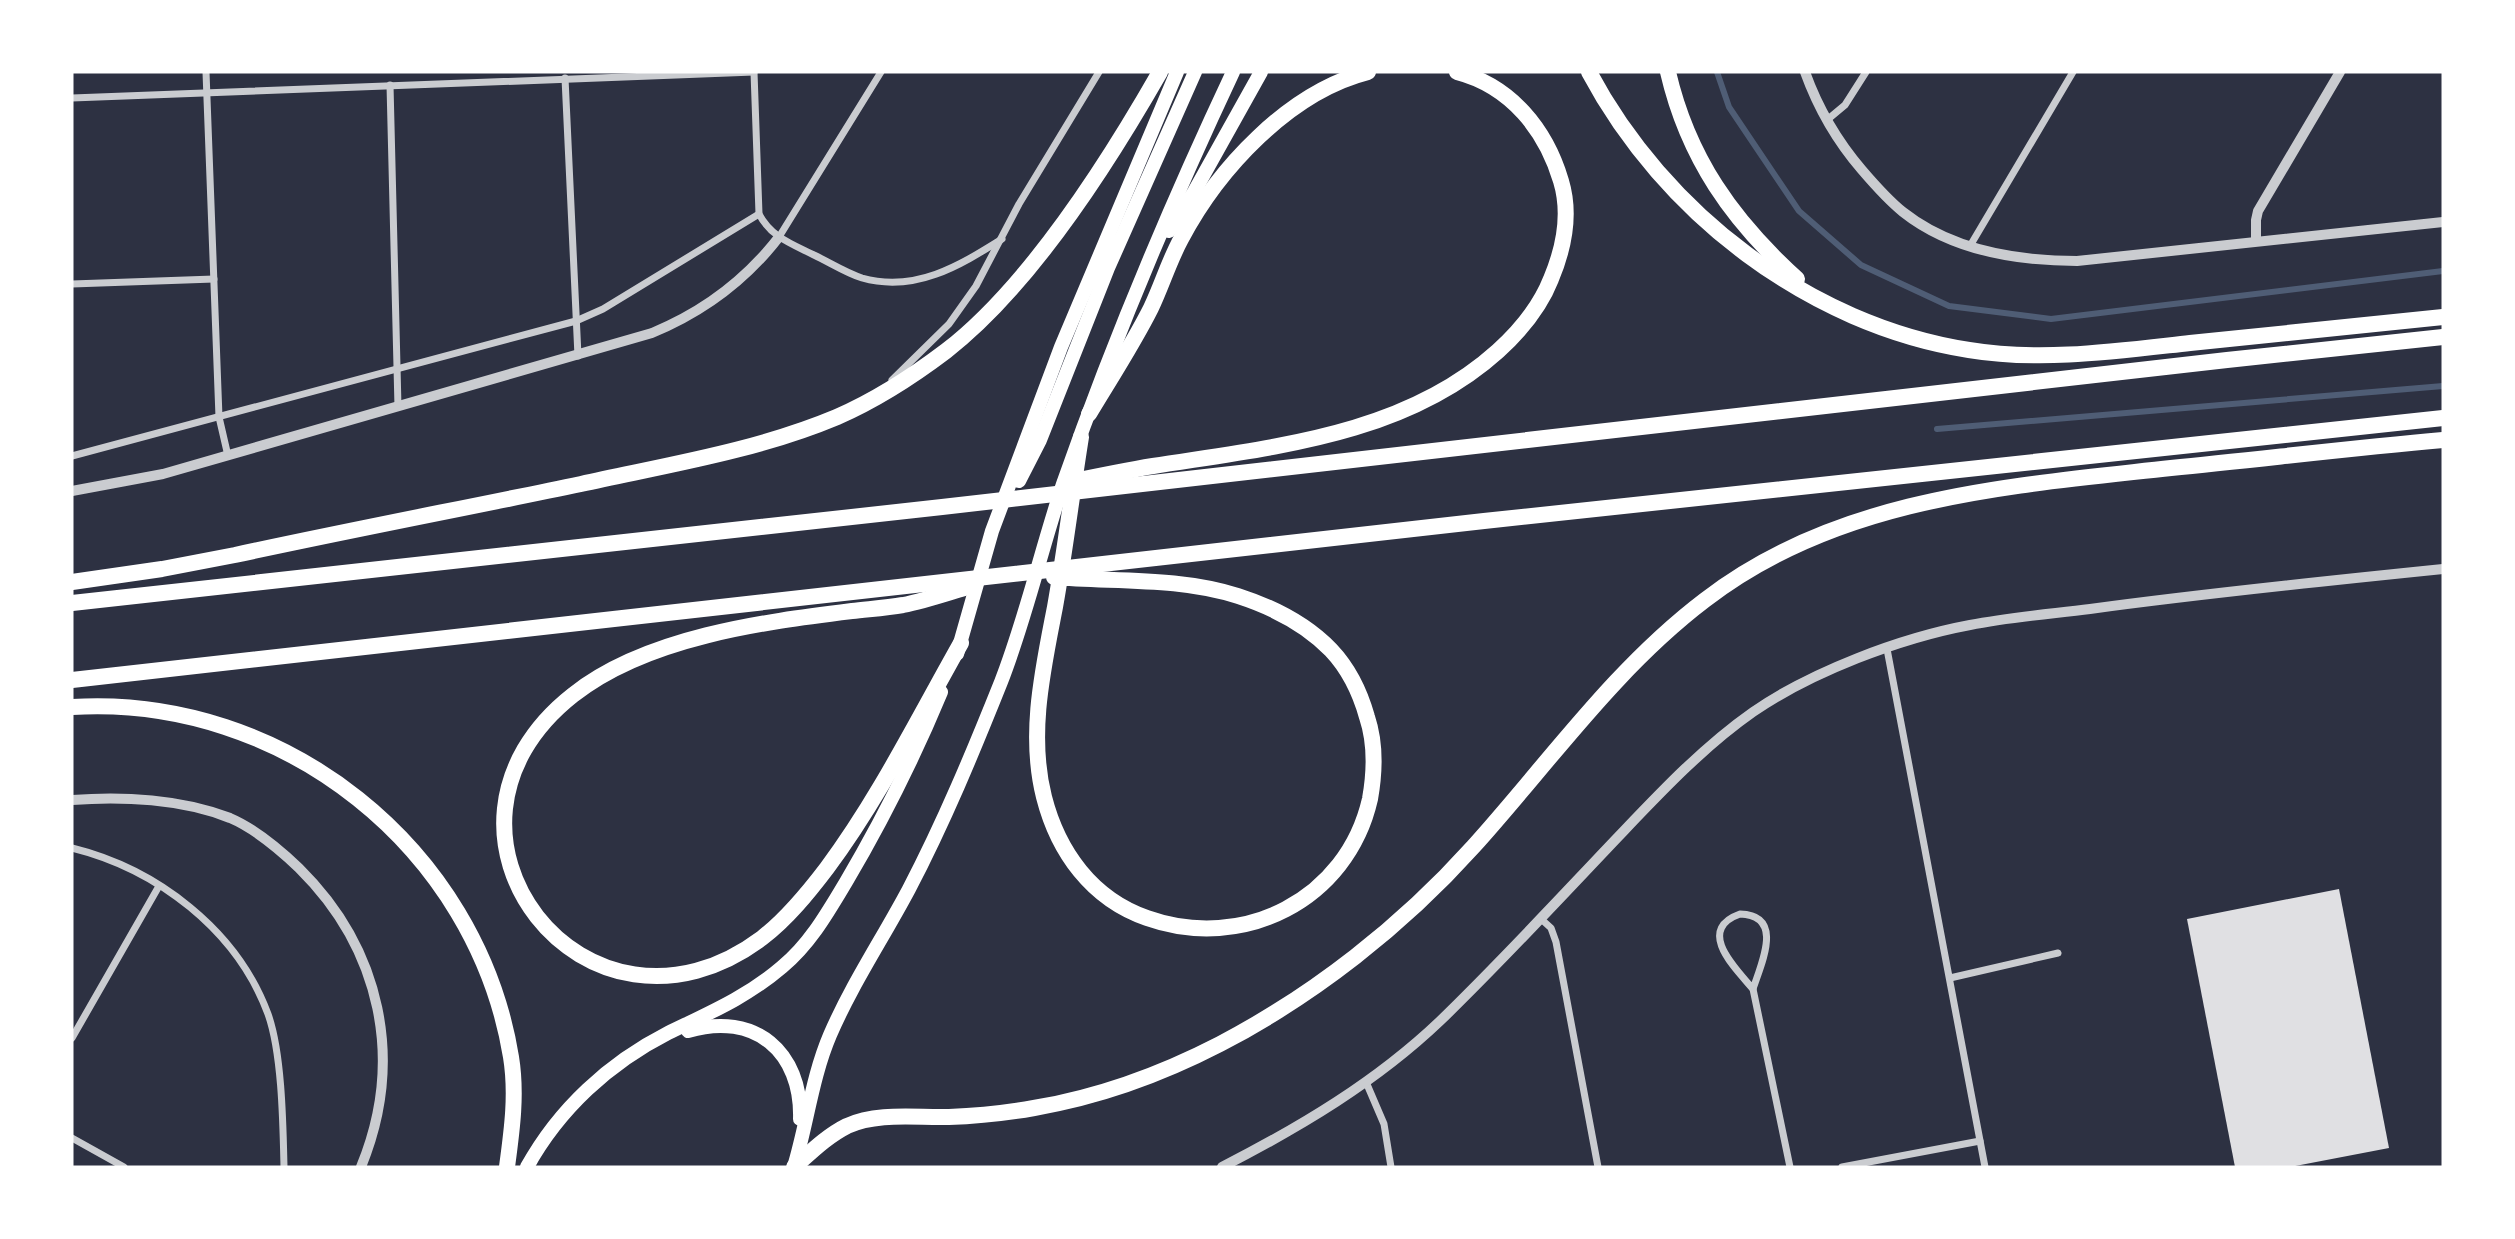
<svg xmlns="http://www.w3.org/2000/svg" width="2515" height="1239" font-family="Mulish,sans-serif">
<style>
.lines{fill:none;stroke-linecap:round;stroke-linejoin:round}
.stream{stroke:#4f5d75;stroke-width:6}
.building{fill:#e0e0e3}
.minor{stroke:#caccd0;stroke-width:7}
.tertiary{stroke:#caccd0;stroke-width:10}
.primary{stroke:#fff;stroke-width:14}
.motorway{stroke:#fff;stroke-width:16}
</style>
<rect width="100%" height="100%" fill="#2d3142"/>
<g class="lines">
<g class="stream">
<polyline points="1717,72 1729,107 1799,211 1861,265 1949,306 2051,319 2443,271"/>
<polyline points="1937,429 2443,386"/>
</g>
</g>
<polygon class="building" points="2339,889 2389,1148 2290,1167 2235,1167 2187,919"/>
<g class="lines">
<g class="minor">
<polyline points="206,72 219,417 228,456"/>
<path d="M754,72L759,214C771,237 792,244 814,255C829,262 846,273 862,278C915,293 959,266 1002,239"/>
<polyline points="565,78 578,356"/>
<polyline points="390,85 398,407"/>
<polyline points="72,98 754,72"/>
<polyline points="1827,120 1845,105 1866,72"/>
<polyline points="779,237 881,72"/>
<polyline points="1970,246 2073,72"/>
<polyline points="72,284 214,279"/>
<polyline points="892,380 949,324 976,286 1019,204 1099,72"/>
<polyline points="72,456 576,321 603,309 759,214"/>
<polyline points="1887,649 1985,1167"/>
<path d="M72,848C157,869 237,930 268,1014C282,1053 283,1124 284,1167"/>
<path d="M1740,914C1785,915 1761,964 1753,989C1736,969 1695,930 1740,914Z"/>
<polyline points="1540,918 1551,928 1556,942 1598,1167"/>
<polyline points="1950,978 2058,953"/>
<polyline points="1753,989 1790,1167"/>
<polyline points="72,1038 159,886"/>
<polyline points="1366,1082 1384,1124 1391,1167"/>
<polyline points="72,1138 124,1167"/>
<polyline points="1842,1167 1980,1141"/>
</g>
<g class="tertiary">
<path d="M1805,72C1818,108 1837,141 1862,170C1874,184 1888,200 1903,212C1951,250 2017,261 2077,261L2443,222"/>
<polyline points="2256,241 2256,220 2258,211 2340,72"/>
<path d="M72,491L163,474L652,333C703,312 745,281 779,237"/>
<path d="M72,800C122,796 182,799 230,818C256,829 279,849 299,868C381,949 405,1060 361,1167"/>
<path d="M1222,1167C1300,1127 1376,1082 1440,1021C1501,962 1559,899 1618,837C1660,793 1703,747 1753,712C1811,672 1900,638 1970,625C2010,617 2050,614 2090,609C2207,593 2325,581 2443,569"/>
</g>
<g class="primary">
<polyline points="1169,231 1194,192 1261,72"/>
<polyline points="1019,481 1040,440 1108,268 1195,72"/>
<polyline points="957,654 992,531 1061,347 1177,72"/>
<path d="M688,1031C755,1011 802,1052 800,1119"/>
<path d="M527,1167C559,1109 609,1063 668,1033C709,1013 747,997 782,967C810,944 828,912 846,882C882,821 914,757 941,692"/>
<path d="M794,1167C807,1124 812,1077 830,1035C852,984 883,938 909,889C944,822 973,752 1001,682C1026,618 1041,550 1063,484C1112,344 1170,206 1233,72"/>
</g>
<g class="motorway">
<path d="M1589,72C1664,213 1809,325 1969,350C2041,362 2118,351 2190,343C2275,335 2359,326 2443,317"/>
<path d="M1668,72C1688,158 1732,220 1797,279"/>
<path d="M1089,414C1110,379 1133,344 1151,308C1162,285 1169,261 1181,239C1218,169 1289,92 1368,72"/>
<path d="M1065,483C1094,477 1123,471 1153,466C1272,447 1404,436 1498,351C1520,331 1540,307 1551,279C1564,248 1571,214 1561,181C1546,130 1511,86 1457,72"/>
<path d="M1054,577C1114,582 1179,577 1238,596C1272,607 1306,624 1331,650C1349,669 1360,692 1367,717C1376,744 1375,771 1370,799C1347,900 1243,952 1147,918C1092,899 1058,852 1044,797C1028,734 1043,669 1055,607C1065,551 1072,493 1081,437"/>
<path d="M72,582L162,569L235,555C350,530 466,508 581,484C667,465 756,451 837,417C876,400 913,376 946,351C1029,287 1108,163 1160,72"/>
<polyline points="72,603 942,507 2227,360 2443,337"/>
<path d="M961,643C918,719 879,798 827,868C808,893 787,919 762,938C587,1069 400,831 573,695C646,637 763,622 852,611C869,609 886,608 903,605C923,601 944,594 964,588"/>
<polyline points="72,680 1484,521 2443,418"/>
<path d="M72,707C283,694 477,848 511,1057C517,1094 512,1130 507,1167"/>
<path d="M794,1167C811,1152 827,1136 847,1126C878,1112 916,1118 949,1117C977,1116 1006,1113 1034,1108C1099,1097 1162,1074 1220,1044C1314,995 1402,926 1473,847C1548,764 1614,669 1705,600C1838,497 2010,486 2171,468C2262,459 2352,448 2443,440"/>
</g>
</g>
<rect width="2515" height="1239" fill="none" stroke="#ffffff" stroke-width="147"/>
</svg>
